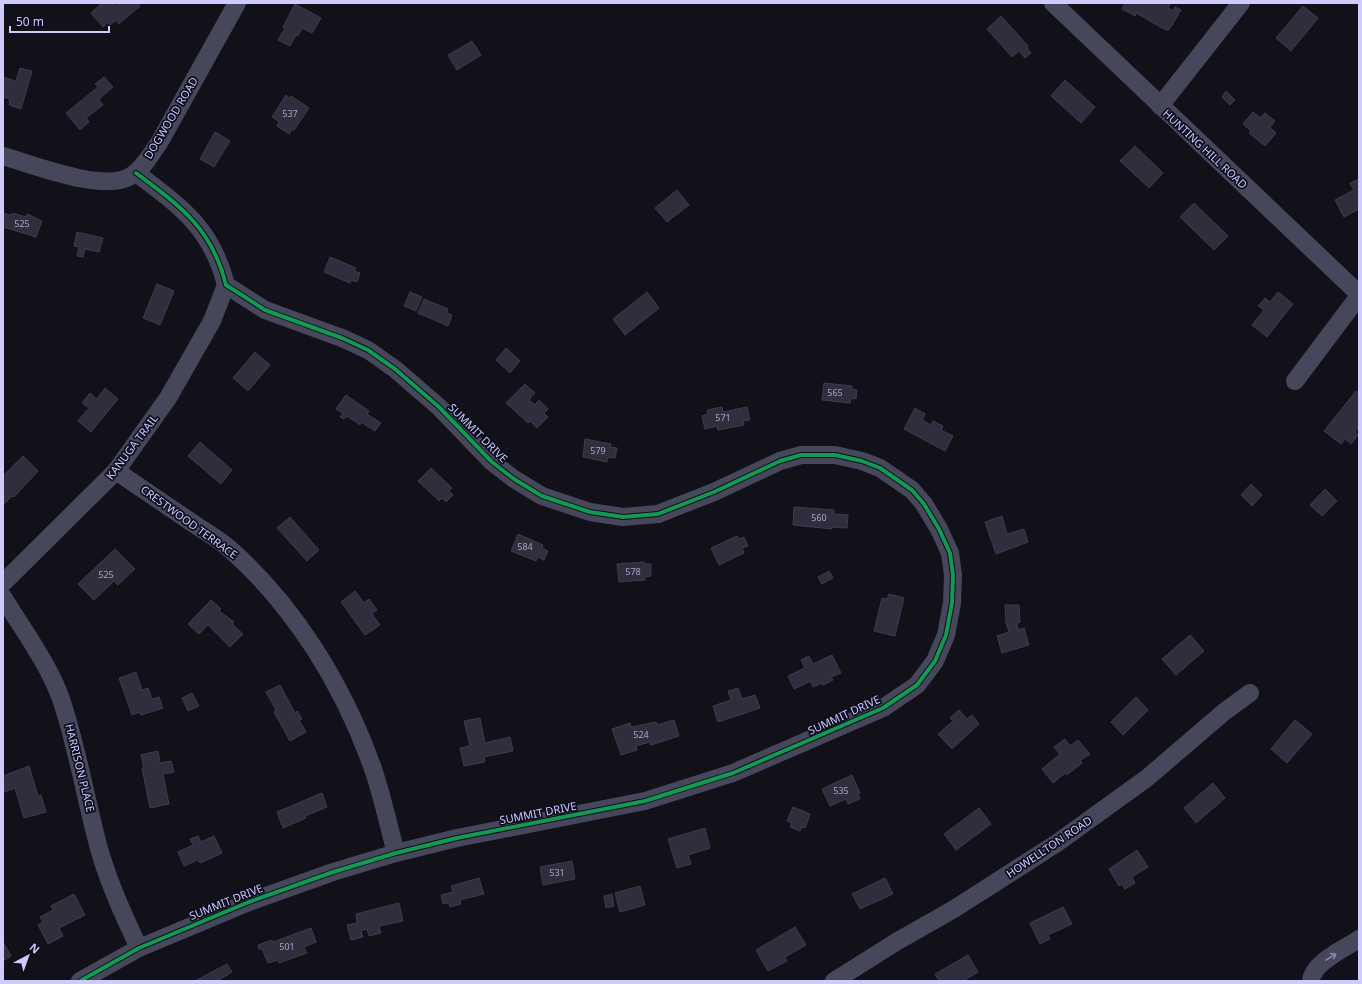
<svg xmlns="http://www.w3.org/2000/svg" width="1362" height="984" font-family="'Noto Sans',sans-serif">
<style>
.building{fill:#302e3c;stroke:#3d3b4e}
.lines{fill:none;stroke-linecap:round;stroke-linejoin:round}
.minor{stroke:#46475b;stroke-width:18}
.cycleway-casing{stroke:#0e0d1e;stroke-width:6}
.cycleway{stroke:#139951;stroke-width:4}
.oneway{stroke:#8a8aac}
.labels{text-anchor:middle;stroke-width:3.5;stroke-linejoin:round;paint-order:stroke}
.number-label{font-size:9px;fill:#a6a4cd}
.street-label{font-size:11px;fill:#cdccfd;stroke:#0e0d1e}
</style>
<rect width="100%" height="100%" fill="#12111a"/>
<g class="building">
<polygon points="102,3 113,3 116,6 120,3 137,3 140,6 119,24 116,20 110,25 108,22 103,27 91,13"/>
<polygon points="1125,3 1170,3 1168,8 1173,11 1175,7 1181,10 1169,30 1166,30 1136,13 1135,16 1122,9"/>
<polygon points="295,4 321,18 312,33 302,28 298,36 296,35 290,46 278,40 285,28 283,27"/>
<polygon points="1303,6 1318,18 1291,51 1276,38"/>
<polygon points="1001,16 1028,46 1027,48 1031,53 1025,58 1019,51 1012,57 987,29"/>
<polygon points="472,41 481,55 457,70 448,55"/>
<polygon points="20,68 32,71 21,109 9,105 10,99 3,97 3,77 16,81"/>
<polygon points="104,77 113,87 99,99 103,105 86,118 89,122 80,130 66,113 98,87 95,84"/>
<polygon points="1065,80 1095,107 1081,123 1051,96"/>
<polygon points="1226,91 1235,100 1230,105 1222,97"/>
<polygon points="286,95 289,98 291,96 309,108 294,130 292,129 289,134 277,126 279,122 272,117"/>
<polygon points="1253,112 1260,118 1265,113 1275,121 1270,127 1276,133 1265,146 1249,133 1251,131 1243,124"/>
<polygon points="215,132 230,141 214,167 200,159"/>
<polygon points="1135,146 1163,173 1149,188 1120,161"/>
<polygon points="1359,179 1359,209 1344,217 1335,200 1354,190 1350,183"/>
<polygon points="677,190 689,205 667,222 655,208"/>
<polygon points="1194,203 1228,236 1214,250 1180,217"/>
<polygon points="3,213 10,215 13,213 26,217 27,214 42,221 36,237 3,227"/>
<polygon points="77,232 103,238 99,252 85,249 83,257 77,256 79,247 74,246"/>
<polygon points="330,257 356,268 354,271 360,273 357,282 351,280 350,283 324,272"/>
<polygon points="157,284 174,291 160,325 143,318"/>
<polygon points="410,292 422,297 416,311 404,306"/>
<polygon points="647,292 659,308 625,335 613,319"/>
<polygon points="1278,292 1293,304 1267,337 1252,325 1264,310 1258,306 1265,298 1270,302"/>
<polygon points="424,299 448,309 447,313 452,315 448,326 418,313"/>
<polygon points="506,348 520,361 510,373 496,360"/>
<polygon points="255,352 270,365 248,391 233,378"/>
<polygon points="824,383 852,386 852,389 857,390 856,399 851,398 850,403 822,400"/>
<polygon points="525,384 535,393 529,400 535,405 539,400 548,409 544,413 548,417 537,428 530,421 528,423 506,403"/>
<polygon points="105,388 118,399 91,432 78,421 89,408 82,403 90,393 97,399"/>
<polygon points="1356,391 1359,393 1359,427 1355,432 1358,435 1351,444 1345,439 1341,444 1324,431"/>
<polygon points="346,395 369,411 367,414 381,423 375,431 361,422 360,425 347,416 344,419 340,417 343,413 336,409"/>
<polygon points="722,407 723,412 747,407 750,420 743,421 744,425 718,430 717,426 705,429 702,416 708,414 707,410"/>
<polygon points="915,408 925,414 922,420 931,425 933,421 943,426 941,430 953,436 945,451 904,429"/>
<polygon points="585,439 611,444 610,447 617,448 615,458 608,457 607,462 583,457"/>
<polygon points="200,442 232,470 221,484 188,456"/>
<polygon points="23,456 38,471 14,497 12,496 3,505 3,476"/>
<polygon points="431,468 452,488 449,491 453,495 446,502 442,498 439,501 418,481"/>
<polygon points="1251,484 1262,495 1252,506 1241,495"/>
<polygon points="1325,489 1337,501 1322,516 1310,505"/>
<polygon points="794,507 834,510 834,514 848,515 847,528 832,527 832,529 793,525"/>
<polygon points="1002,516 1007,534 1024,529 1028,542 996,554 985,522"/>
<polygon points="290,517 319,550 307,561 277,528"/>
<polygon points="518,534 543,545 542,548 548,551 544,560 538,557 536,561 511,551"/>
<polygon points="737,536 738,539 744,537 748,546 742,548 744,553 719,565 711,548"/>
<polygon points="115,549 135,569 118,585 114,581 94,600 78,584"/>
<polygon points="644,562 644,564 651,564 651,576 645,577 645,580 619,582 617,564"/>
<polygon points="829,571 833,578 822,584 818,577"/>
<polygon points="355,591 364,603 369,599 377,610 372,614 380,625 365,635 341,602"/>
<polygon points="889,594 904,598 895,636 874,631 882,598 887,599"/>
<polygon points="211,600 221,609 219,611 234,622 232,624 243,634 230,647 208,625 199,634 188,624"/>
<polygon points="1005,605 1019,605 1020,622 1017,623 1018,630 1024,628 1029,645 1002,653 997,636 1009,632 1006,623"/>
<polygon points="1190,635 1204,651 1176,675 1162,659"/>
<polygon points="832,655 841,673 831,677 833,680 823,685 822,683 813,687 811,681 794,689 788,676 805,668 801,660 809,656 813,664"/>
<polygon points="136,672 142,690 148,688 152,699 159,697 163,708 141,715 140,712 132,715 119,678"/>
<polygon points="280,685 295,713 297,711 302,719 299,720 306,732 290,741 274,712 276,710 266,692"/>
<polygon points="738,688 742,699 755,695 760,708 718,722 713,706 731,700 728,691"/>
<polygon points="192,693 199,706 188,711 182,698"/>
<polygon points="1136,697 1148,710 1123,735 1111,722"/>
<polygon points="959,710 967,719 972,715 979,724 952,749 938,734 953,721 950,718"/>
<polygon points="480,718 485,743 510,737 513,751 484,757 485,762 464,766 460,748 470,746 464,721"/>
<polygon points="674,720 679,736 651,745 650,742 636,746 637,750 621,755 612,729 630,723 631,727 656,722 657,725"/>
<polygon points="1295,720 1312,734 1287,763 1271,749"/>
<polygon points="1065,739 1070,746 1078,740 1090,754 1080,761 1082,763 1067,775 1065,773 1053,783 1042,769 1060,754 1054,747"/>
<polygon points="158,751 160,763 171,761 174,772 163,774 169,804 150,808 142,768 144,768 141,755"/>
<polygon points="29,766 38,796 41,795 46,812 24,818 15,788 4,792 3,776"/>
<polygon points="852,775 860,793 858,794 860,799 848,804 846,799 830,806 822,789"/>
<polygon points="1213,783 1225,798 1196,823 1184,808"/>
<polygon points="322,793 327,807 305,816 306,818 283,828 277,812"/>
<polygon points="793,807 810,814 805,828 802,827 800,831 790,827 792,823 787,821"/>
<polygon points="979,808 991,824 956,850 944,834"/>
<polygon points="705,828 710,848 688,855 691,864 677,868 668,839"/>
<polygon points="198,836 201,842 214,836 222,853 200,863 198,860 184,866 178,852 193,845 190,839"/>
<polygon points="1137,850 1148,867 1132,877 1135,883 1125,889 1122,884 1119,886 1109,869"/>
<polygon points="572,861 575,879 543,885 540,867"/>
<polygon points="479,878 484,894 460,900 461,904 450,907 449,903 443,904 441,895 453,892 451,886"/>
<polygon points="885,878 893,894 860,909 852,894"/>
<polygon points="640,886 645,905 620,912 615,893"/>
<polygon points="74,894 85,915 59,928 63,936 48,944 38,925 43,922 40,917 53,910 51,906"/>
<polygon points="612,894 614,906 606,908 604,896"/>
<polygon points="399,903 403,921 379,926 381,933 369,936 367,929 361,931 363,937 351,940 347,925 357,923 356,914"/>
<polygon points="1063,907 1072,924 1048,935 1050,939 1040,944 1030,923"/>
<polygon points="795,927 806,945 785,957 787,961 768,971 756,950"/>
<polygon points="311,928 316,942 304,947 307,953 279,963 278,960 268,963 262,949 259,949 258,945 272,940 273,942"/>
<polygon points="3,942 11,956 3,961"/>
<polygon points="968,955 978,972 963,981 939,981 935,974"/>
<polygon points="227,964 232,972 217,981 195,981"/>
</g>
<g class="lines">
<g class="minor">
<polyline points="1053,3 1359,294"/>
<polyline points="1160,106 1241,3"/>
<path d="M3,156C34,165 104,193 131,176C143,169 151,154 159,143L237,3"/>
<polyline points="1295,381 1359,296"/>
<path d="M116,471C141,488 166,505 191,522C204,531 219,539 231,550C295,607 343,685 372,766C382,794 388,824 396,853"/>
<polyline points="3,583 116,471 168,398 212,321 226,285"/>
<path d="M3,597C23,630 48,663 61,699C78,749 86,802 100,852C110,886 124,916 139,948"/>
<path d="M80,981L139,948L249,902L333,872L396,853L457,838L645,801L733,773L883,708L917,685L935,661L946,635L952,603L953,575L950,553L939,529L924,504L912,490L880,468L862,461L835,455H801L780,461L714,492L658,514L623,517L590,512L542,496L514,479L492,462L439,407L395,369L368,350L342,338L265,310L226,285C212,228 180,206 136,173"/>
<polyline points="834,981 896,942 954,909 1057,843 1147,778 1224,712 1250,693"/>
<path d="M1311,981C1312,963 1345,948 1359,939"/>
</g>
<g class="cycleway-casing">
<path id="cycleway" d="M80,981L139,948L249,902L333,872L396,853L457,838L645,801L733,773L883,708L917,685L935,661L946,635L952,603L953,575L950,553L939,529L924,504L912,490L880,468L862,461L835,455H801L780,461L714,492L658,514L623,517L590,512L542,496L514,479L492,462L439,407L395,369L368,350L342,338L265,310L226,285C212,228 180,206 136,173"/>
</g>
<use href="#cycleway" class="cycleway"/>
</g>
<defs><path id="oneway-shaft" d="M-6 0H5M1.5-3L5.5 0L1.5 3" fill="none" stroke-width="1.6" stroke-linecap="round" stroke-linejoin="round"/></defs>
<use class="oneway" href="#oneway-shaft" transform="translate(1331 957) rotate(-32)"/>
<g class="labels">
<g class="number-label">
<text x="290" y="117">537</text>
<text x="22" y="227">525</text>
<text x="835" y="396">565</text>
<text x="723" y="421">571</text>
<text x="598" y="454">579</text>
<text x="819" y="521">560</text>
<text x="525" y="550">584</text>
<text x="633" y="575">578</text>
<text x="106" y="578">525</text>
<text x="641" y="738">524</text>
<text x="841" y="794">535</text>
<text x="557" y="876">531</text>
<text x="287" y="950">501</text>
</g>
<g class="street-label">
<text transform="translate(171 118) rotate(-59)" y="4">DOGWOOD ROAD</text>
<text transform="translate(1205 149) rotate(43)" y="4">HUNTING HILL ROAD</text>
<text transform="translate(478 433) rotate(45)" y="4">SUMMIT DRIVE</text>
<text transform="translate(132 447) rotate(-53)" y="4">KANUGA TRAIL</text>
<text transform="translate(189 522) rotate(36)" y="4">CRESTWOOD TERRACE</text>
<text transform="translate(844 715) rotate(-25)" y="4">SUMMIT DRIVE</text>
<text transform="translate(80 768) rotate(76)" y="4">HARRISON PLACE</text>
<text transform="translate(538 813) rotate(-11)" y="4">SUMMIT DRIVE</text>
<text transform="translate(1049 847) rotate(-34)" y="4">HOWELLTON ROAD</text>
<text transform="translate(226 902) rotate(-22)" y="4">SUMMIT DRIVE</text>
</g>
</g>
<rect width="1362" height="984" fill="none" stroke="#cdccfd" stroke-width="8"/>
<g transform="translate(28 956) rotate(41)" stroke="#0e0d1e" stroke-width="3" paint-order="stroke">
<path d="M0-3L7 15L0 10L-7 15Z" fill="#cdccfd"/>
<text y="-6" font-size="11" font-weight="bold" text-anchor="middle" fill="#cdccfd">N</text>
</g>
<path d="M10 26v6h99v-6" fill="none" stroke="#cdccfd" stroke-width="2"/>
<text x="16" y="26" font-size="12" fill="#cdccfd" stroke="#0e0d1e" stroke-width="3" paint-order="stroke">50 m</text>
</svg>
